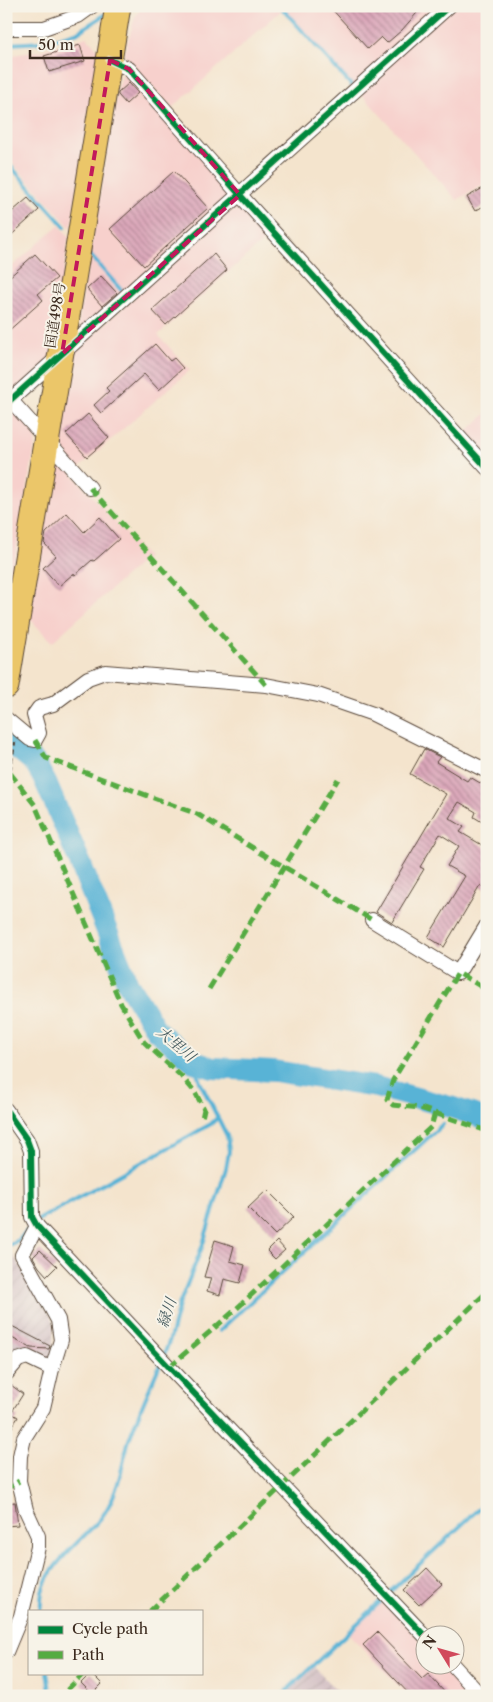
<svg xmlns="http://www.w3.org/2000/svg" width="493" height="1702" font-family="'Libre Caslon Text','Noto Serif JP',serif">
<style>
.built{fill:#f7d0cc}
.industrial{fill:url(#industrial-furrows)}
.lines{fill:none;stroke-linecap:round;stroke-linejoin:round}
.stream{stroke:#58b3d6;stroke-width:4}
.river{stroke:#58b3d6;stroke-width:22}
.building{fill:url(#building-back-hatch)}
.street-casing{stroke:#574638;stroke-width:16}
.highway-casing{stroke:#574638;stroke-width:27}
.path{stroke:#574638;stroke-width:2.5;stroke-dasharray:4 4;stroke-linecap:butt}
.street{stroke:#fff;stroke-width:14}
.highway{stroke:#ebc669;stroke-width:25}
.quiet{stroke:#55ab43;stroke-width:5;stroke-dasharray:10 5;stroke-linecap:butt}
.cycleway-casing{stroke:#f7f3e8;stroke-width:9}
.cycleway{stroke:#00873e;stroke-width:6}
.marked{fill:none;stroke:#c2185b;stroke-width:4;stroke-dasharray:10 6;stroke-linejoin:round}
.labels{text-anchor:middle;stroke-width:4;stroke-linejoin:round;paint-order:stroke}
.street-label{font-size:14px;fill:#3b2a1e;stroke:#f7f3e8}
.water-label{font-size:15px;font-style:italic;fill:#455a5e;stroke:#f7f3e8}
</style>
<defs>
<pattern id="industrial-furrows" width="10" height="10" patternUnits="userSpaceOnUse" patternTransform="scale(1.25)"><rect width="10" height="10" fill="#d2bec3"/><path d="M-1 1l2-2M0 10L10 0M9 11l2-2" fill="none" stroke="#b5a3a7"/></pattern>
<pattern id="building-back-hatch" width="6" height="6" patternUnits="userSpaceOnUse" patternTransform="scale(1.25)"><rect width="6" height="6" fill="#dba7ba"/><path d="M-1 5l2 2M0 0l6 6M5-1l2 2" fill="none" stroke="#b38897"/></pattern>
</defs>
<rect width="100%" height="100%" fill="#f7f3e8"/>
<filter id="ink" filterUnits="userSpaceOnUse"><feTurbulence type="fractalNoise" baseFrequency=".02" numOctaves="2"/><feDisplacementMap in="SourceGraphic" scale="10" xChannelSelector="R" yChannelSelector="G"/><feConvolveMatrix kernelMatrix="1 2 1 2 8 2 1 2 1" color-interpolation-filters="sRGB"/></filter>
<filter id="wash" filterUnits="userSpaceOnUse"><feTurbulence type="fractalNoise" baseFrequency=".0096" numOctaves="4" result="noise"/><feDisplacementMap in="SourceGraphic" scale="20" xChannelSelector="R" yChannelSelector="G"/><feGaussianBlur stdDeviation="1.12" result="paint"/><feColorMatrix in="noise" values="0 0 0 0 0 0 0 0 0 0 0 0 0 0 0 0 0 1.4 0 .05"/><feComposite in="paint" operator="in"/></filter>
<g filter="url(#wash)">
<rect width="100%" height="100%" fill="#f4e4cd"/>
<g class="built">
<polygon points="143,6 487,6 487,183 457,200 284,8 172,108 124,55 135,17"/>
<polygon points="87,37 99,51 71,228 6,156 6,56 40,51"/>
<polygon points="122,75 128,76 235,195 85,328 78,325 118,88"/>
<polygon points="241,203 270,235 158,335 190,370 72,474 147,557 52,642 28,617 70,355"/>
<polygon points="59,225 69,237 50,360 11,395 6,389 6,272"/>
<polygon points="11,405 37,434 6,609 6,410"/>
<polygon points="487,413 487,461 463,435"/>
<polygon points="383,1601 425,1646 426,1664 443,1665 473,1696 408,1696 349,1634"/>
</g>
<g class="industrial">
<polygon points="6,1255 13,1255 54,1321 52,1360 19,1349 11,1356 6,1354"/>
<polygon points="314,1667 341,1696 284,1696"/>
</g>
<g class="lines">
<g class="stream">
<polyline points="280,6 351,85"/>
<polyline points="6,44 45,42 76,33 108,13"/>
<polyline points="6,161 65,227"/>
<polyline points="90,255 121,290"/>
<polyline points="38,1220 211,1124 217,1118"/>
<polyline points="6,1247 18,1240 30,1228"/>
<polyline points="219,1331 443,1124"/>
<polyline points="164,1355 170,1339 179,1305 202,1247 226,1168 229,1151 227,1136 200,1082 194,1062"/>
<polyline points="391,1591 487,1501"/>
<path d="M40,1611C41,1605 41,1598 42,1592C49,1563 83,1540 101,1518C118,1495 121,1470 128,1443C137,1416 150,1388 161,1362"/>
<polyline points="47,1673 51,1696"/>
<polyline points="281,1696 381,1601"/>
</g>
<polyline class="river" points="6,739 35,763 46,783 79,860 128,984 157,1031 194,1062 213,1068 274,1071 376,1087 450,1107 487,1119"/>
</g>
<g id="blocks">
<g class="building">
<polygon points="329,6 423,6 402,30 387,43 381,37 368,49"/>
<polygon points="80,45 85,61 49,72 44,56"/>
<polygon points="129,83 138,93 126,104 118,95 118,93"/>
<polygon points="174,171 208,208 144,266 110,229"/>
<polygon points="487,186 487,204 475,211 467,197"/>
<polygon points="28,198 39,210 6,240 6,217"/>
<polygon points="35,254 57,278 38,294 43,300 6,333 6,294 11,290 6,284 6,280"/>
<polygon points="214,254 227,270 166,325 152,310"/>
<polygon points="101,276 117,293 102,306 87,289"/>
<polygon points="155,344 170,361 174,358 183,368 159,390 144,374 101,413 94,405 109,391 106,388"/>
<polygon points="88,414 109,438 87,457 66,434"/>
<polygon points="67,513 84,532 100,517 119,539 94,561 92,560 75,575 73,574 59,586 43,568 56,556 44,543 46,533"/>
<polygon points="424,749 440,757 436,762 467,781 470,777 487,787 487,825 474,817 476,812 459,802 449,818 464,827 460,832 487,848 487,890 480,886 444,947 428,937 465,876 447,866 459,846 440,834 420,867 424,869 392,922 376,912 446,794 410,774"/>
<polygon points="267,1190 294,1217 275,1235 248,1208"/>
<polygon points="215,1240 234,1246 230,1261 245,1265 240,1283 224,1279 220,1295 207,1291 211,1278 204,1277"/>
<polygon points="277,1241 285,1250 275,1259 267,1251"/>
<polygon points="40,1250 57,1266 47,1276 39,1267 33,1257"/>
<polygon points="6,1323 50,1346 49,1349 31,1348 6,1335"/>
<polygon points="7,1382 23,1394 11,1413 18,1417 6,1438"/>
<polygon points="15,1502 18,1525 6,1526 6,1503"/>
<polygon points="427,1568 442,1584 419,1605 404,1590"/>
<polygon points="377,1632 422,1679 428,1674 448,1696 411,1696 363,1645"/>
<polygon points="91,1673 102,1684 92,1694 81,1683"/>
</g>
</g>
</g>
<g filter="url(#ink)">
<use href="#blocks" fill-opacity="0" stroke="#574638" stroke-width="1"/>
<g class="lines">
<g class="street-casing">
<g id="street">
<polyline points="6,28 44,28 78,16 92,6"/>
<polyline points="110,60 129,69 240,195 487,468"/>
<polyline points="6,395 90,488"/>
<polyline points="6,404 449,6"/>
<polyline points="6,719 30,739 35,740 39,733 34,715 39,708 53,704 88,678 105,672 266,685 318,695 373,714 487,771"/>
<polyline points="372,920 458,973 487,925"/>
<polyline points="6,1110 27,1140 31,1151 32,1217 37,1226 169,1367 426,1637"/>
<polyline points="6,1374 18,1360 27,1357 52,1369"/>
<polyline points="6,1652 21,1616 38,1547 38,1536 26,1510 19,1481 20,1456 24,1438 43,1408 52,1369 61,1340 58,1320 22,1255 37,1226"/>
<polyline points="452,1664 481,1696"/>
</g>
</g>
<g class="highway-casing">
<polyline id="highway" points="6,686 118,6"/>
</g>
<polyline class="path" points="6,774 10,773 15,742"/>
<use href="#street" class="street"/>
<use href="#highway" class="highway"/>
<g class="quiet">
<polyline points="6,23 10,6"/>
<polyline points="90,488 266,685"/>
<polyline points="35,740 46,758 197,814 372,920"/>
<polyline points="10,773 35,805 121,1004 144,1042 181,1076 195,1092 204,1109 202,1118"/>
<polyline points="209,989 338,779"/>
<polyline points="435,1113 487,1131"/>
<polyline points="169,1367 233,1312 431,1127 435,1113 420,1108 393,1105 387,1100 393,1080 458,973 487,990"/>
<polyline points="6,1492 9,1487 19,1481"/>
<polyline points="150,1611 487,1292"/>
<polyline points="67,1690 84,1673"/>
</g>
<g class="cycleway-casing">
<g id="cycleway">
<polyline points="110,60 129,69 240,195 487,468"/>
<polyline points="6,404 449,6"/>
<polyline points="6,1110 27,1140 31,1151 32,1217 37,1226 169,1367 426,1637"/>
</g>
</g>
<use href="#cycleway" class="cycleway"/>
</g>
</g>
<path class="marked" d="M110,60L129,69L240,195L62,354Z"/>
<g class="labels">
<g class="street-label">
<text transform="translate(55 315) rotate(-81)" y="5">国道498号</text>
</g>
<g class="water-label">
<text transform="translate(176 1044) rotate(40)" y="5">大里川</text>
<text transform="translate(167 1313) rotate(-72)" y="5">緑川</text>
</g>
</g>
<rect width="493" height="1702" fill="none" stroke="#f7f3e8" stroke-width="25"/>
<rect x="28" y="1610" width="175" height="65" fill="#f7f3e8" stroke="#aca397"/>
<rect x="38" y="1626" width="25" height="8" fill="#00873e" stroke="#aca397"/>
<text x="72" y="1634" font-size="15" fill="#3b2a1e">Cycle path</text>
<rect x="38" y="1651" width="25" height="8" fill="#55ab43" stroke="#aca397"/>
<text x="72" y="1660" font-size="15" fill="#3b2a1e">Path</text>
<g transform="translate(440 1650) rotate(307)"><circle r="24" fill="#f7f3e8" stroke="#aca397"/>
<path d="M0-4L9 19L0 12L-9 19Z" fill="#d1495b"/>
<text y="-8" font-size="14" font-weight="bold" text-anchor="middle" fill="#3b2a1e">N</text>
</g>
<path d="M30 50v8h91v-8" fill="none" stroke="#3b2a1e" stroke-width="2.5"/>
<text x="38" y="50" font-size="15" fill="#3b2a1e" stroke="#f7f3e8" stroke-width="4" paint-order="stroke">50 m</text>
</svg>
